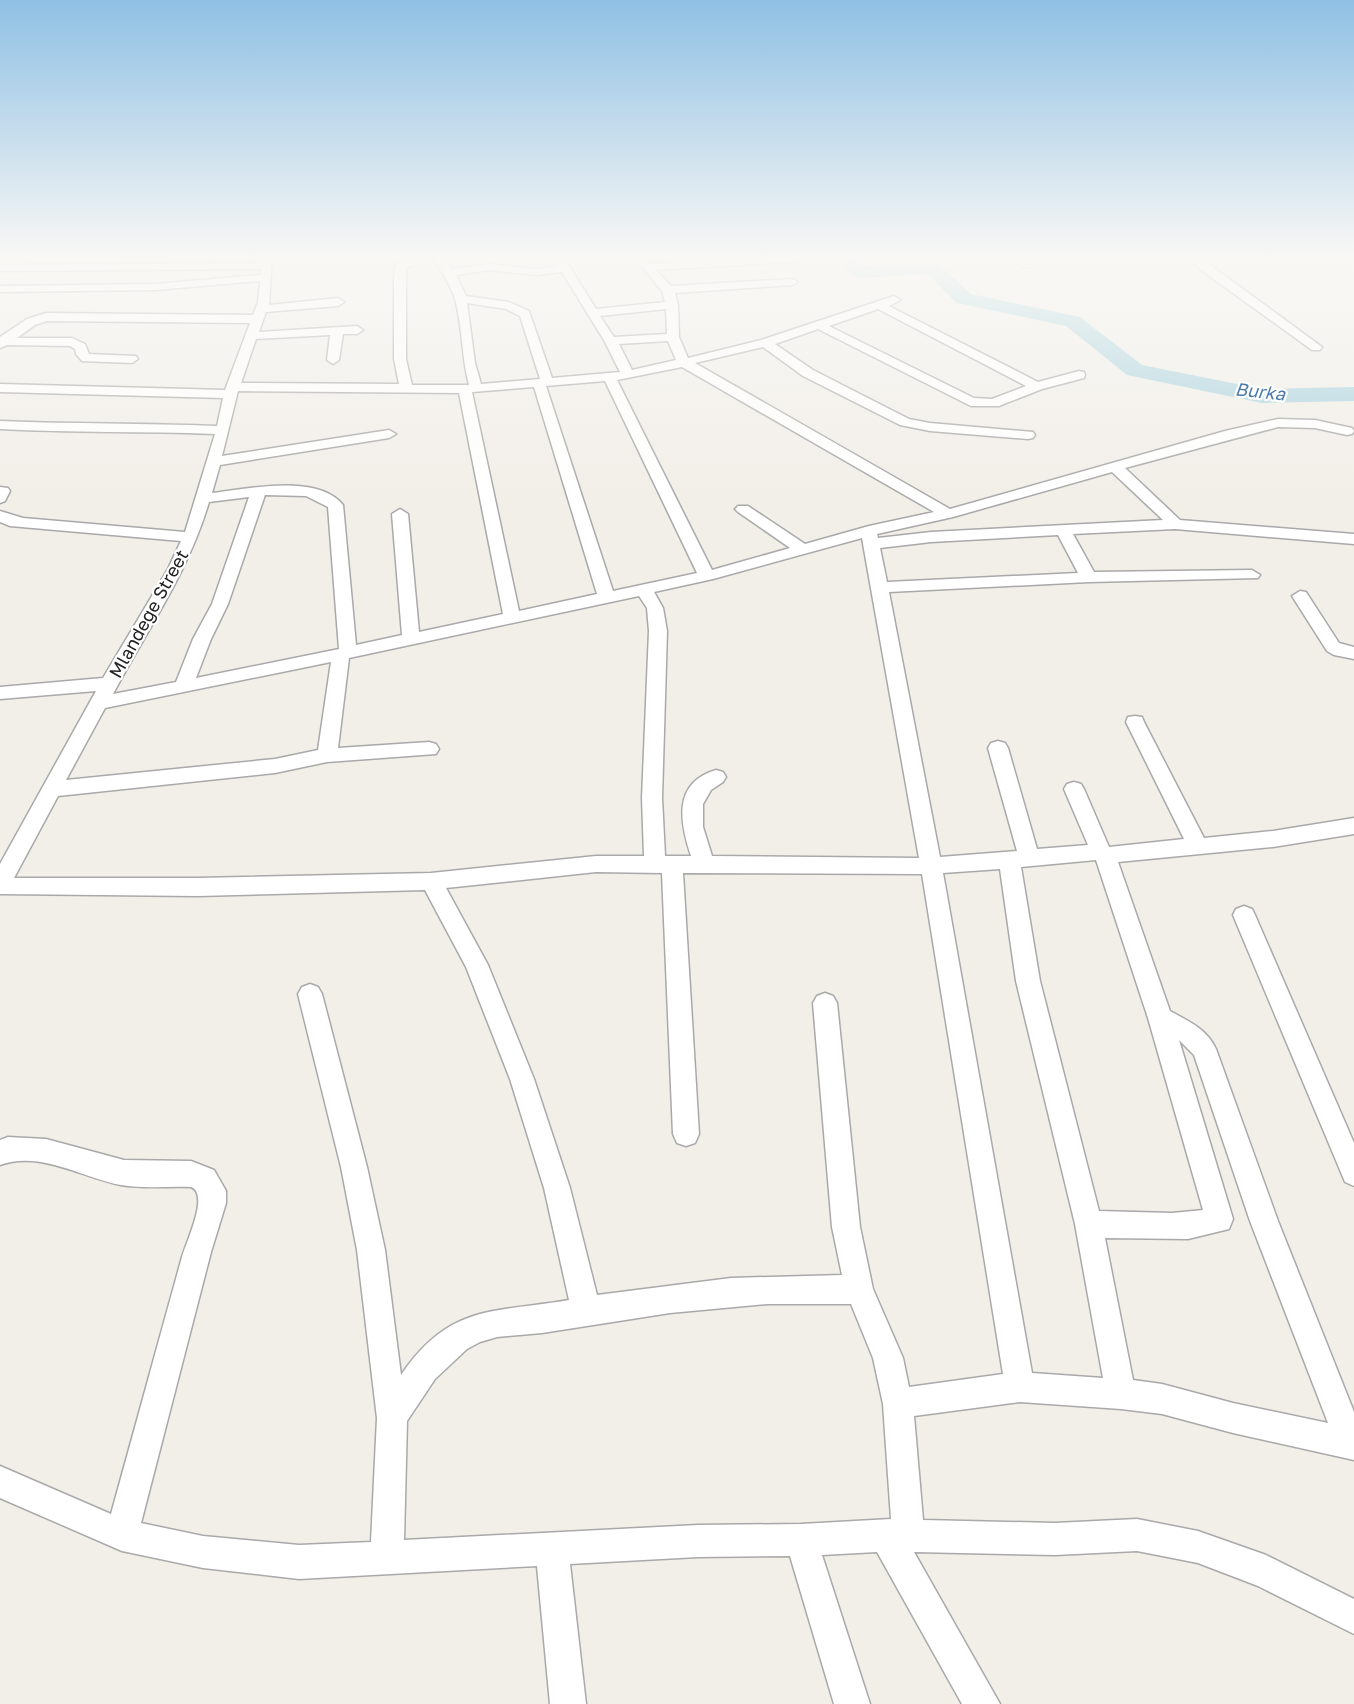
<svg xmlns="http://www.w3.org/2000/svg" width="1354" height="1704" font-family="'Golos Text',sans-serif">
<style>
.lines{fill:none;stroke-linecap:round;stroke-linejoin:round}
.river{fill:#aad3df;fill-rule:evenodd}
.minor-casing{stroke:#a9a9a9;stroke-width:3}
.minor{fill:#fff;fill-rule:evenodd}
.labels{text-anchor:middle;stroke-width:4.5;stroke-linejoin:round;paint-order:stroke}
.far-water-label{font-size:18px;font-style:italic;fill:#4a7aab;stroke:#fff}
.far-street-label{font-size:18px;fill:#222;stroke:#fff}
</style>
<rect width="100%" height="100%" fill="#f2efe9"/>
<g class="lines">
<polygon class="river" points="838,256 857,256 865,266 932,262 939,264 971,294 1080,317 1142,365 1262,389 1354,387 1354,401 1262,403 1127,375 1066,326 957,303 927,274 860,278 853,276"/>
<g class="minor-casing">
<g id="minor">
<path d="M262,256H272L269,305L338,298L344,302L338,306L266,312L259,332L357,326L363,330L357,334H343L339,360L333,364L327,360L330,335L256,339L241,383L399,384L394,359V279L395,267L401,262L381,258L380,256L422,259L424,261L406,268V359L412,385H469C461,356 463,324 454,296C449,281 439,269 432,256H442L452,269L490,264L536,269L558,266L553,256H563L596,309L665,302L662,291L633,256H644L651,264L801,256L805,257V261L656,270L671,286L792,279L798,282L792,285L675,293L678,305L679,337L688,358L761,340L894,296L900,300L889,306L1038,382L1079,371L1084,372L1085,375L1084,378L1042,389L999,406H971L818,329L775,344L813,370L909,419L930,423L1033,432L1035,435L1033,438L1028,439L930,431L900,425L803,376L763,347L695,363L950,509L1225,431L1278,419L1315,420L1352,428L1354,431L1352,434L1347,435L1315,428L1278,427L1125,468L1180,520L1354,534V544L1175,529L1073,534L1094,572L1252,570L1260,575L1258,578L1089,582L889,592L940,857L1017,851L988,748L991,743L998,741L1005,743L1008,748L1037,849L1088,845L1064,789L1067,784L1074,782L1081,784L1084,789L1109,847L1184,839L1126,722L1128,717L1135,716L1142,717L1144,722L1204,838L1273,831L1354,818V834L1273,847L1118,862L1170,1011C1188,1021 1207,1029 1216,1049L1278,1221L1354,1412V1460L1233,1433L1162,1414L1121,1409L1020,1402L914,1416L923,1520L1055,1523L1137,1519L1198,1531L1266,1555L1354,1599V1634L1258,1586L1198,1563L1137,1551L1055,1555L914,1552L1000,1704H962L877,1552L822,1555L870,1704H834L790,1556L698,1557L570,1564L586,1704H550L537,1566L299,1579L203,1568L122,1551L0,1498V1466L111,1514C135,1428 158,1343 182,1257C186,1242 210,1194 191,1187C169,1186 143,1189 121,1185C83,1178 40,1150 0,1165V1140L8,1137L46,1139L124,1160L191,1161L214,1170L226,1191V1203L211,1252L141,1523L203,1536L299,1545L371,1542L377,1418L357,1250L341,1167L298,994L302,987L310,984L318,987L322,994L367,1167L385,1250L401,1375C450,1303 494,1313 569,1300L544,1188L510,1079L466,967L425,890L198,896L0,894V864L96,691L0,699V687L103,678L168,569L181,541L10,526L0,522V511L23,518L185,532L215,434C143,431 72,433 0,429V421C72,424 145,423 217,426L223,398L0,392V384L225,390L250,323L47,321L35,325L17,338H72L85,344L89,354L136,356L138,359L132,363L82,361L76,354L75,349L70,346L7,345L0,348V337L27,319L46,313L253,315L258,302L260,281L155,290L0,292V286L155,284L260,275L261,269L0,271V265L261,263ZM490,270L536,275L562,272L605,342L620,372L552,378L529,311L509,302L466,296L456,275ZM467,303L506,309L520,316L540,379L481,384L475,363ZM666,309L667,334L614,337L600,316ZM878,309L1026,386L992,399L974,398L829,326ZM668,341L676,360L632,370L619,344ZM682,367L934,512L869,526L805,544L748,506H738L735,509L738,512L790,548L712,570L617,380ZM605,381L697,573L613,591L546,386ZM534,387L597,594L519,611L472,392ZM238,391L459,393L503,614L419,632L408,514L400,509L392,514L402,635L356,645L343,505C317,473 247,489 212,493L220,465L389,438L396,434L389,430L222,456ZM1112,472L1163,520L931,532L878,538L877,534L953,517ZM265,495L306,496L328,507L339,649L196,678L211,639L228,604ZM249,497L212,604L193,639L176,682L113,694C147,630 188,573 209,502ZM1058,535L1078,573L887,582L880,548L931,542ZM862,538L919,858L712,856L703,827V804L711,790L723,782L726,777L723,772L716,770C672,783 680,823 691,856H665L662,798L667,631L663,608L654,592L713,579ZM639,596L647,608L649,631L642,798L644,856H596L431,873L198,878H14L58,796L275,773L327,762L436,754L439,749L436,744L429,742L338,748L349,658ZM331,662L318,750L275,759L66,780L105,708ZM1096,860L1148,1018L1203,1210L1172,1213L1099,1211L1040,981L1021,867ZM1000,869L1016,981L1075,1224L1103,1378L1032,1373L943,873ZM596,872L662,873L673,1134L677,1143L686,1146L695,1143L699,1134L683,873L922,874L1003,1374L909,1387L903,1358L873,1289L860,1227L837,1003L833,996L825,993L817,996L813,1003L832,1227L842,1275L731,1278L597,1295L570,1188L534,1079L488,965L446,888ZM1179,1040L1194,1055L1250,1221L1328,1423L1233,1403L1162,1384L1133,1380L1105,1238L1188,1239L1229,1229L1233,1219ZM768,1304H851L873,1358L883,1404L891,1519L801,1524L698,1525L404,1540L407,1421L435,1379L467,1349L480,1342L497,1337L542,1333L670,1313Z"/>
<polygon points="1011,256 1022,256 1032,265 1030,267 1022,267"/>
<polygon points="1187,256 1198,256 1322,347 1320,350 1312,350 1201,270"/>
<polygon points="0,487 8,488 10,491 5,501 0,503"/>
<polygon points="1300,591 1306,592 1339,643 1354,647 1354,659 1334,655 1327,651 1292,596"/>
<polygon points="1244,906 1252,909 1255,915 1354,1143 1354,1186 1345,1182 1233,915 1236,909"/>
</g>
</g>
<use href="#minor" class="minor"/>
</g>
<linearGradient id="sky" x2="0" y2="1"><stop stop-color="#8fc0e4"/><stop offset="0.52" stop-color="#f9f8f5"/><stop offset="1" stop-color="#f9f8f5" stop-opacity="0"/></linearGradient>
<rect width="1354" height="494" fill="url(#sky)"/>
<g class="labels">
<g class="far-water-label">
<text transform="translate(1260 392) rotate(6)" y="6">Burka</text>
</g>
<g class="far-street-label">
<text transform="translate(149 614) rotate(-61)" y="6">Mlandege Street</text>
</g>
</g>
</svg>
